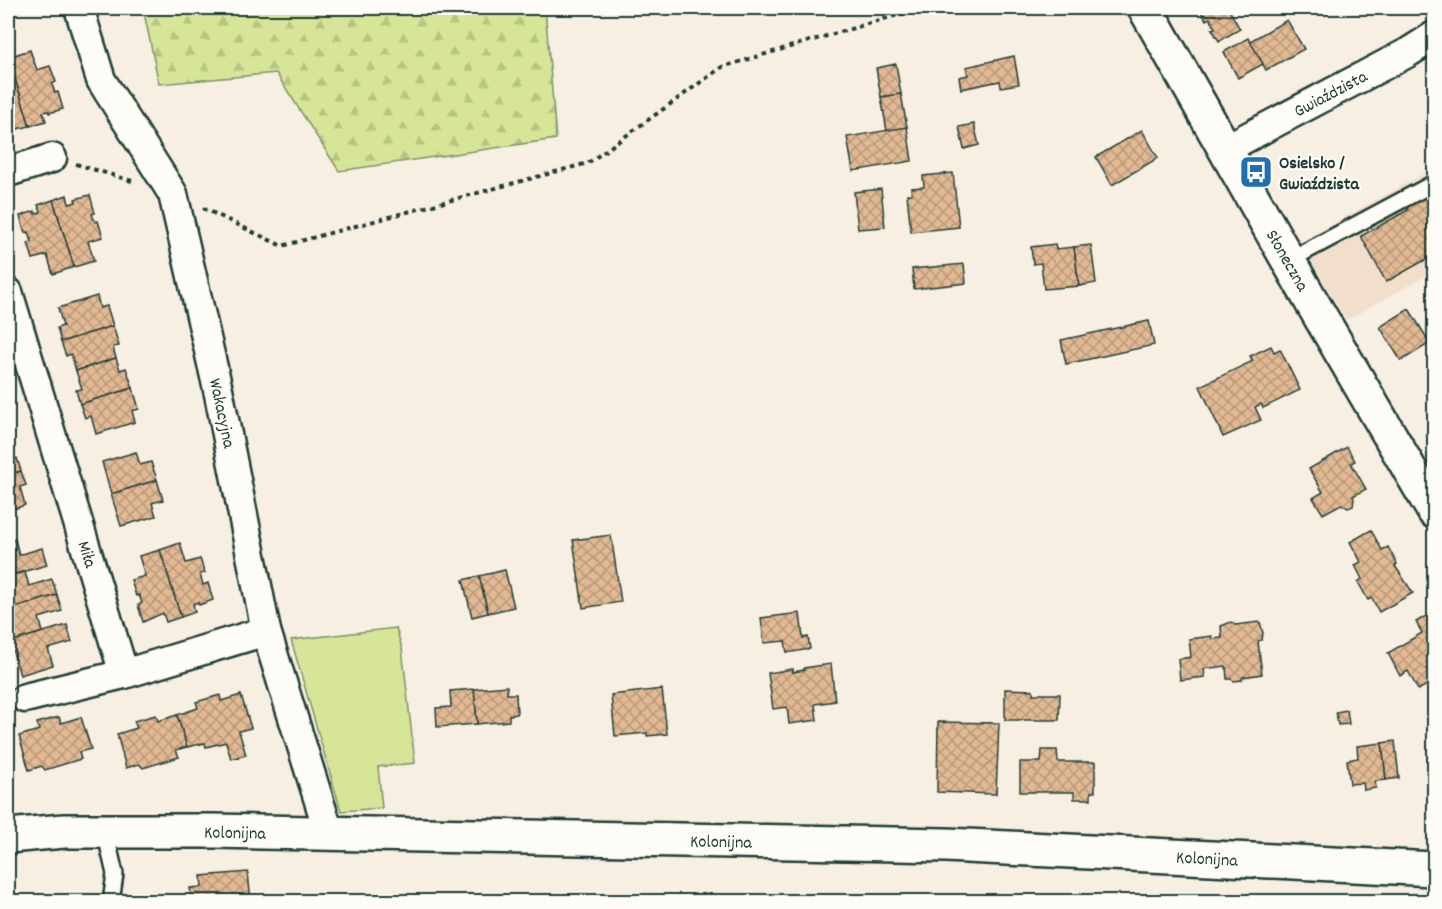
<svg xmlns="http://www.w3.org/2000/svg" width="1442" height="909" font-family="Dekko,sans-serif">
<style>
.built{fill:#f2dfcb}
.forest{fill:url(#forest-firs);stroke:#7a9166;stroke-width:1.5}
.park{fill:#d6e598;stroke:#7a9166;stroke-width:1.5}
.building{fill:url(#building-cross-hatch);stroke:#1f3d34;stroke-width:1.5}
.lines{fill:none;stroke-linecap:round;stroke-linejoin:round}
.lane-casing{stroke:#1f3d34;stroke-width:20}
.street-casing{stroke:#1f3d34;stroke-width:33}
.secondary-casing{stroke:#1f3d34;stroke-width:38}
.path{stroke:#1f3d34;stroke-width:4;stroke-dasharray:4.5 4.5;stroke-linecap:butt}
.lane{stroke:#fdfcf7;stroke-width:15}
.street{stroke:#fdfcf7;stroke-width:28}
.secondary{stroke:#fdfcf7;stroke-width:33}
.labels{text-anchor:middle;stroke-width:4.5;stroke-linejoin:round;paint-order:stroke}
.street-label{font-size:18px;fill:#1f3d34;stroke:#fdfcf7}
.poi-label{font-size:18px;font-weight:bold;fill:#1f3d34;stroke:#fdfcf7;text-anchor:start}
</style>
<defs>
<pattern id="forest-firs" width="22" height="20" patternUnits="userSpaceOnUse" patternTransform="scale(1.5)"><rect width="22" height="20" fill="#d6e598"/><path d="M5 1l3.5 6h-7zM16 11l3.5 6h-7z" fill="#b7c584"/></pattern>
<pattern id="building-cross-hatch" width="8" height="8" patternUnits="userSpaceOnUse" patternTransform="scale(1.5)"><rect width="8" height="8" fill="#e3b994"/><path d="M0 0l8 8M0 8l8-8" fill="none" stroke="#b7987a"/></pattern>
</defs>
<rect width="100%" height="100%" fill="#f8efe3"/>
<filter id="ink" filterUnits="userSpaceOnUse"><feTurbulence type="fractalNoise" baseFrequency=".0167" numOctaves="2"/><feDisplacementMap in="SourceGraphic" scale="12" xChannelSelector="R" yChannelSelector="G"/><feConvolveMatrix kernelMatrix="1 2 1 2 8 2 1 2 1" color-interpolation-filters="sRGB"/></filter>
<g filter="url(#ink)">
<g class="built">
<polygon points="1434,168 1434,272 1346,320 1300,242"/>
<polygon points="1275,896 1413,901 1276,902"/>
</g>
<polygon class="forest" points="143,8 459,8 461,12 545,8 556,139 339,171 276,73 159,84"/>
<polygon class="park" points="396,628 402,648 415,763 378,767 382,808 341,811 291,640"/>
<g class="building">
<polygon points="1199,8 1228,8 1240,29 1219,41 1212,29 1215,28 1210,18 1206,20"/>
<polygon points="1287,20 1304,49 1266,70 1250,41"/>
<polygon points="1248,38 1263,64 1238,78 1224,52"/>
<polygon points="30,50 37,70 50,66 56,82 52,84 55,93 58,92 63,109 49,113 49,111 43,112 46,121 30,126 8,57"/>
<polygon points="1014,56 1019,84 1001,87 1000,81 961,89 959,77 968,75 966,67"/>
<polygon points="8,57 30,126 17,129 14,121 8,123"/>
<polygon points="896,64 901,94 881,97 876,68"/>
<polygon points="901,94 907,127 887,131 881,97"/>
<polygon points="974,124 979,145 964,149 959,127"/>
<polygon points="907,127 912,161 853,171 847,137"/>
<polygon points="1142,130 1158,158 1112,185 1096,157"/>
<polygon points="953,173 959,227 911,232 907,194 912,194 911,188 924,187 923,176"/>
<polygon points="881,189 885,227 858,229 854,192"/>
<polygon points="1434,190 1434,255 1386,282 1361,236 1408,210 1405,206"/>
<polygon points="67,195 69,204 76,202 75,199 90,195 95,213 92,214 95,222 98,221 103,237 88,241 94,261 74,267 53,200"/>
<polygon points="53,200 74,267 53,274 47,255 33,259 28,243 32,242 29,232 25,233 20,216 35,211 35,214 41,212 38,205"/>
<polygon points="1055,244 1056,249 1074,247 1079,286 1044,289 1041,263 1033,264 1031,247"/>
<polygon points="1091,245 1096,283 1079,286 1074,247"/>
<polygon points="964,264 966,283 914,289 912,269"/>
<polygon points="97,296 100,308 107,306 113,326 61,342 57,328 63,326 58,308"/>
<polygon points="1409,309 1430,343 1401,361 1380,327"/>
<polygon points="1149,321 1154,345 1066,364 1061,340"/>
<polygon points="113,326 119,346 113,347 116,358 76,371 71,354 66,356 61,342"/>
<polygon points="1271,346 1274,352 1280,349 1300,390 1263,408 1261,404 1255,407 1261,420 1223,437 1200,386 1253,361 1250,356"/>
<polygon points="116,358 120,370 126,368 133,388 80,404 76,390 82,389 76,371"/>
<polygon points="133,388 139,409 132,411 135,422 96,434 91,416 85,418 80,404"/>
<polygon points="8,447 12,460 17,458 21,471 8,475"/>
<polygon points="1347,447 1355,461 1351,463 1366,489 1353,496 1354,499 1353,506 1348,508 1341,504 1323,514 1313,498 1323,492 1309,469"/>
<polygon points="136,452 140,465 151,462 157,480 111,494 102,462"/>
<polygon points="21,471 26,485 20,487 25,505 8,511 8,475"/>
<polygon points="157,480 163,500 152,503 156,516 121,526 111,494"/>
<polygon points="1371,530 1382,550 1388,547 1397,564 1395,566 1413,593 1379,612 1372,598 1368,600 1358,582 1362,579 1355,565 1361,562 1350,542"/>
<polygon points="611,535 621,602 583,608 573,540"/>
<polygon points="15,539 19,555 42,548 47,565 8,576 8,542"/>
<polygon points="180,543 186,563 200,559 205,573 200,574 203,585 208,583 213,600 199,605 198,602 193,604 195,612 181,617 160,550"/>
<polygon points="160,550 181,617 166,622 163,613 143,622 138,605 142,603 139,595 136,596 131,580 145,576 139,556"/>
<polygon points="505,570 514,607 488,613 479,576"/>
<polygon points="25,572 29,586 52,579 57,595 8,610 8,576"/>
<polygon points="479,576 488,613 472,617 463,580"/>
<polygon points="57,595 62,611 39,618 43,632 10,642 8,634 8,610"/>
<polygon points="1434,611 1434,681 1418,690 1408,671 1400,676 1388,653 1422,633 1416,622"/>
<polygon points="800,613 803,638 808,637 810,649 787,653 785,641 764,643 761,618"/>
<polygon points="1231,622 1235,625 1260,622 1263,633 1262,640 1258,641 1262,674 1243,677 1242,680 1234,681 1231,679 1227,679 1226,666 1204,669 1205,677 1180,680 1178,659 1191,657 1189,639 1212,636 1212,639 1222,638 1221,626"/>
<polygon points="67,625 72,642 48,649 53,665 20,675 10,642"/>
<polygon points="831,664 835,701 815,704 817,720 789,724 787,707 773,709 768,673 793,669 793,672 804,670 804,668"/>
<polygon points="507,686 507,694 516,694 517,714 509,715 509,721 477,724 474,689"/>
<polygon points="474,689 477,724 437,727 436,708 451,707 450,691"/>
<polygon points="662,689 667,734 647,736 647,733 615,736 611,695"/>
<polygon points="1005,689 1033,690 1033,694 1060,694 1059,720 1005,720"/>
<polygon points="220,695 221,701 241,695 251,728 239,731 246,755 231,759 226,742 206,747 205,743 187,747 177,715 198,708 196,702"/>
<polygon points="1347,710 1349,724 1338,725 1336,712"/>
<polygon points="156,715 158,721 177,715 187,747 176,750 179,757 143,768 139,764 126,768 117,734 137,728 134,721"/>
<polygon points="59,717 61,723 81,717 91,749 79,752 81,759 45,770 42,766 29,770 19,736 39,730 37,723"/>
<polygon points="938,722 999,723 996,794 937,792"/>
<polygon points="1395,741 1399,778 1386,780 1382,743"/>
<polygon points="1382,743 1386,780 1375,781 1376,788 1364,790 1363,783 1350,784 1347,760 1358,758 1357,746"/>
<polygon points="1042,750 1057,750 1058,762 1095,762 1095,792 1091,792 1091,799 1074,799 1074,792 1020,792 1020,762 1041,762"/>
<polygon points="248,872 251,902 192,902 190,888 202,887 201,876"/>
</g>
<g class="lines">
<g class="lane-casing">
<g id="lane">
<polyline points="1289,263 1299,255 1434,183"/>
<polyline points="105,831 115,874 111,902"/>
</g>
</g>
<g class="street-casing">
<g id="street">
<polyline points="79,8 101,80 173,194 219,394 266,631 329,833"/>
<polyline points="1225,149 1409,52 1434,36"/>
<polyline points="8,172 52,158"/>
<polyline points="8,292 124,674"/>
<polyline points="25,698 124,674 266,631"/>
</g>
</g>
<g class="secondary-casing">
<g id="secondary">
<polyline points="1145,8 1313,304 1434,511"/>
<polyline points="8,836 64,831 213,831 946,845 1434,869"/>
</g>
</g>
<g class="path">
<polyline points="76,164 132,181"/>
<polyline points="203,208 282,246 588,163 722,67 921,8"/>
</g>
<use href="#lane" class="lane"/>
<use href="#street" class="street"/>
<use href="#secondary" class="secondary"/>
</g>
</g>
<defs>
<g id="bus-square" transform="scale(1.725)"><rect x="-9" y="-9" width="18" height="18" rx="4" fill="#1f6fb2" stroke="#fdfcf7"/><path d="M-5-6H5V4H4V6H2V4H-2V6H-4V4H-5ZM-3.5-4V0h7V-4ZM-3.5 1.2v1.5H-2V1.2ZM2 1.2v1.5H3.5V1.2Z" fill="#fff"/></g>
</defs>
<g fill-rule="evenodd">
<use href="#bus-square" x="1256" y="172"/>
</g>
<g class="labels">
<g class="street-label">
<text transform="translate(1330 93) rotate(-28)" y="6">Gwiaździsta</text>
<text transform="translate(1288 260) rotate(60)" y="6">Słoneczna</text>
<text transform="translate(223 413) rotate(78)" y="6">Wakacyjna</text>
<text transform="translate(88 554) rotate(73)" y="6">Miła</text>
<text transform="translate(235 832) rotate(1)" y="6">Kolonijna</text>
<text transform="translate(721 841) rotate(1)" y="6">Kolonijna</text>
<text transform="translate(1207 858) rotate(3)" y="6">Kolonijna</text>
</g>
<g class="poi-label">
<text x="1279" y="168">Osielsko /<tspan x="1279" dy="21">Gwiaździsta</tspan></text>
</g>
</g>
<rect width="1442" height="909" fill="none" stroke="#fdfcf7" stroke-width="30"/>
<rect x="15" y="15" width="1412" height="879" fill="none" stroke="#1f3d34" stroke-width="2" filter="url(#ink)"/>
</svg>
